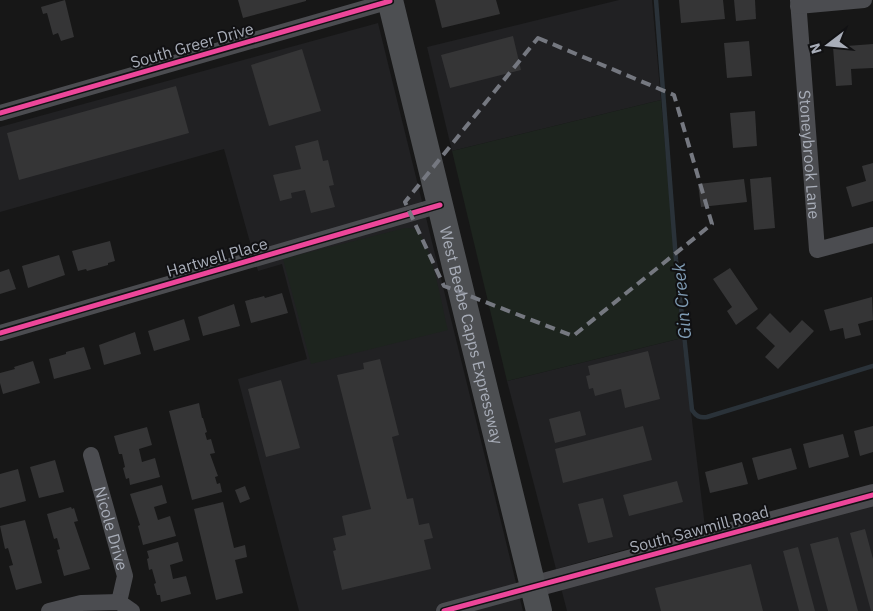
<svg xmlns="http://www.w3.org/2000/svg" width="873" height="611" font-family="'IBM Plex Sans',sans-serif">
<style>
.built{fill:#212123}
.green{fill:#1d241e}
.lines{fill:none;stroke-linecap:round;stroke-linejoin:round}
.stream{stroke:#2a3239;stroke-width:4.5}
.building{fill:#353536}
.street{stroke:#4b4c50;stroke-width:16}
.secondary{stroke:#4a4a4e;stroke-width:22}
.primary{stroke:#4d4f52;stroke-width:26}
.cycleway-casing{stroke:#111113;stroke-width:8}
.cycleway{stroke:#ed469a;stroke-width:5}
.marked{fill:none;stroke:#757880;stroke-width:4;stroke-dasharray:10 6;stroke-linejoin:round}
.labels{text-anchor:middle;stroke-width:4;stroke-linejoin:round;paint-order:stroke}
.street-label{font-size:16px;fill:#a8adb8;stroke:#111113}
.water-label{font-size:18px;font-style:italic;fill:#7f9bb3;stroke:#111113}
</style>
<rect width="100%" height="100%" fill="#171717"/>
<g class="built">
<polygon points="619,0 652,0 661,100 452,151 427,47"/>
<polygon points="378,23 523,611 299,611 238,379 307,359 282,264 258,271 224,149 0,212 0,127"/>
<polygon points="682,338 705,527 556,569 507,381"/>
<polygon points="873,503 873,611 567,611 561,588"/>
</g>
<g class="green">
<polygon points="661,100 682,338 507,381 452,151"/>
<path d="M405,228C409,228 413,228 416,230C432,243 442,308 448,330L311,364L283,259Z"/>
</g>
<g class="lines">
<path class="stream" d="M656,0L676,260L692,410C696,416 699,418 707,417L873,366"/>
</g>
<g class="building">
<polygon points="65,0 74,37 61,41 58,33 53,35 47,13 43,14 41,7"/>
<polygon points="238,0 306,0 306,1 243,18"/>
<polygon points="435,0 496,0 500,14 442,28"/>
<polygon points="679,0 723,0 725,19 681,23"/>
<polygon points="734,0 755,0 756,19 736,21"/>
<polygon points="513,36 521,70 450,88 441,55"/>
<polygon points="749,41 752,76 727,78 724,43"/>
<polygon points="873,44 873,68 851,69 852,85 836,86 833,47"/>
<polygon points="302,49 321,111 269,126 251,65"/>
<polygon points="176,86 189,133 19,180 7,133"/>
<polygon points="755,111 757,146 733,148 730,113"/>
<polygon points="318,140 323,161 328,160 334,185 329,186 335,207 311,213 305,190 291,193 292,198 280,201 273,175 301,169 295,146"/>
<polygon points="873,163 873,201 852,207 846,187 866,181 862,166"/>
<polygon points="771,177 775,228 754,230 750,179"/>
<polygon points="744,179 747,202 701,207 698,184"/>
<polygon points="110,241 115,261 108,263 108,265 87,271 86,269 78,271 72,251"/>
<polygon points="59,255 65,275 28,288 22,266"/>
<polygon points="730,268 758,309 736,325 727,311 732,307 713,279"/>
<polygon points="9,269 16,289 0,294 0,272"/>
<polygon points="282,293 288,313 251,323 245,301 264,296 265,298"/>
<polygon points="872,297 873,320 858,324 861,335 845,339 843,328 830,331 824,310"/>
<polygon points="234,304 240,326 203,336 198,317"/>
<polygon points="770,313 790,333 802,320 814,331 778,369 765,357 775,346 756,328"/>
<polygon points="184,319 190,340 154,351 148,331"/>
<polygon points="135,332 141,354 104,365 99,345"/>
<polygon points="84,347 91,369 54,379 49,359 66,354 66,352"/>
<polygon points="648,351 660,399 625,408 621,389 595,396 593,388 589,389 586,376 590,375 588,366"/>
<polygon points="380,359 399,435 392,437 407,499 413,498 419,525 429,523 433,538 424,540 431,569 342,590 333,551 336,550 333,538 346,535 342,516 371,509 337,375 364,369 363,363"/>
<polygon points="33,361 40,383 3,394 0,383 0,373 15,369 14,367"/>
<polygon points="281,380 300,448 266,457 248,389"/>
<polygon points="199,403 202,418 203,418 207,432 205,433 207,440 211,439 215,453 210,454 218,476 215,477 217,484 220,483 222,492 192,500 169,411"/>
<polygon points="580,411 586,435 555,443 549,419"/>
<polygon points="643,426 652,460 563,483 555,449"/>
<polygon points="873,426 873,452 860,456 854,431"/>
<polygon points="147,427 152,445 139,449 142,462 155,458 160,477 130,485 129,478 126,479 123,468 125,467 122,454 119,454 114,436"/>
<polygon points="843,434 849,457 809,468 803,444"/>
<polygon points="791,448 797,469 758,480 752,458"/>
<polygon points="55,460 64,492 39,498 30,467"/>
<polygon points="742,462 748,484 710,493 705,472"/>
<polygon points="18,469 26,501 0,508 0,474"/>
<polygon points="677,481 683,502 629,516 623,495"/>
<polygon points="162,485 167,503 154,507 158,520 170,516 176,536 143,545 138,526 140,525 130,494"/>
<polygon points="245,486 250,499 240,503 235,490"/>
<polygon points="603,498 613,537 588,543 578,504"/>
<polygon points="223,502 234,548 245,545 247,557 235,560 243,593 216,600 194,509"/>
<polygon points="71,507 72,509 74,508 78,521 74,522 90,569 64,576 57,550 60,549 57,538 54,539 47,514"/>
<polygon points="25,520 42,583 16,590 9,566 13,565 8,548 5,549 0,526"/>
<polygon points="865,529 873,559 873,611 871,611 850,533"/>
<polygon points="838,537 858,611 828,611 810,544"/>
<polygon points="178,542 183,561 170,565 173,579 186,576 191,594 161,602 160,595 157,595 154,584 156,583 152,569 149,570 147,559 149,558 147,551"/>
<polygon points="798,547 815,611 799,611 783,551"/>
<polygon points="751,564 763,611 661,611 655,588"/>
</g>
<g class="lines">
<g class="street">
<path id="s1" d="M798,0L817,250L873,235"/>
<polyline points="798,6 864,0"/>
<polyline points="0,113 390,1"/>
<polyline points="0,333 440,205"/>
<path id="s2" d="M91,455L125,576L119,602"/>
<polyline points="49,611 81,603 119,602 132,611"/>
<polyline points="444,611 532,587"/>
</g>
<polyline class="secondary" points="532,587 873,495"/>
<path class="primary" id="s3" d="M390,0L539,611"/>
<g class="cycleway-casing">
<g id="cycleway">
<polyline points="0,113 390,1"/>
<polyline points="0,333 440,205"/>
<polyline points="444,611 873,495"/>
</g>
</g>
<use href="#cycleway" class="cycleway"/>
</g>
<path class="marked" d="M538,38L674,95L712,224L573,336L444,286L405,202Z"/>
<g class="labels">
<g class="street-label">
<text transform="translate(192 45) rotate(-16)" y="6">South Greer Drive</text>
<text dy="6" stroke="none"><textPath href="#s1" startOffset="155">Stoneybrook Lane</textPath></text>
<text transform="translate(217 257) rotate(-16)" y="6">Hartwell Place</text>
<text dy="6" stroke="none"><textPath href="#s3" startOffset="345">West Beebe Capps Expressway</textPath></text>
<text dy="6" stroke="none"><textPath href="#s2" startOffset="76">Nicole Drive</textPath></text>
<text transform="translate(699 529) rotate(-15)" y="6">South Sawmill Road</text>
</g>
<g class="water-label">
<text transform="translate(682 301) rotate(-95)" y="6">Gin Creek</text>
</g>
</g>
<g transform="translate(828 45) rotate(254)" stroke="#111113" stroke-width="4" paint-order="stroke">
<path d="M0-4L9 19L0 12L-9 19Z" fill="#a8adb8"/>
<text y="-8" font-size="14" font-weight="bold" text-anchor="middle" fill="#a8adb8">N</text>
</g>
</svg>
